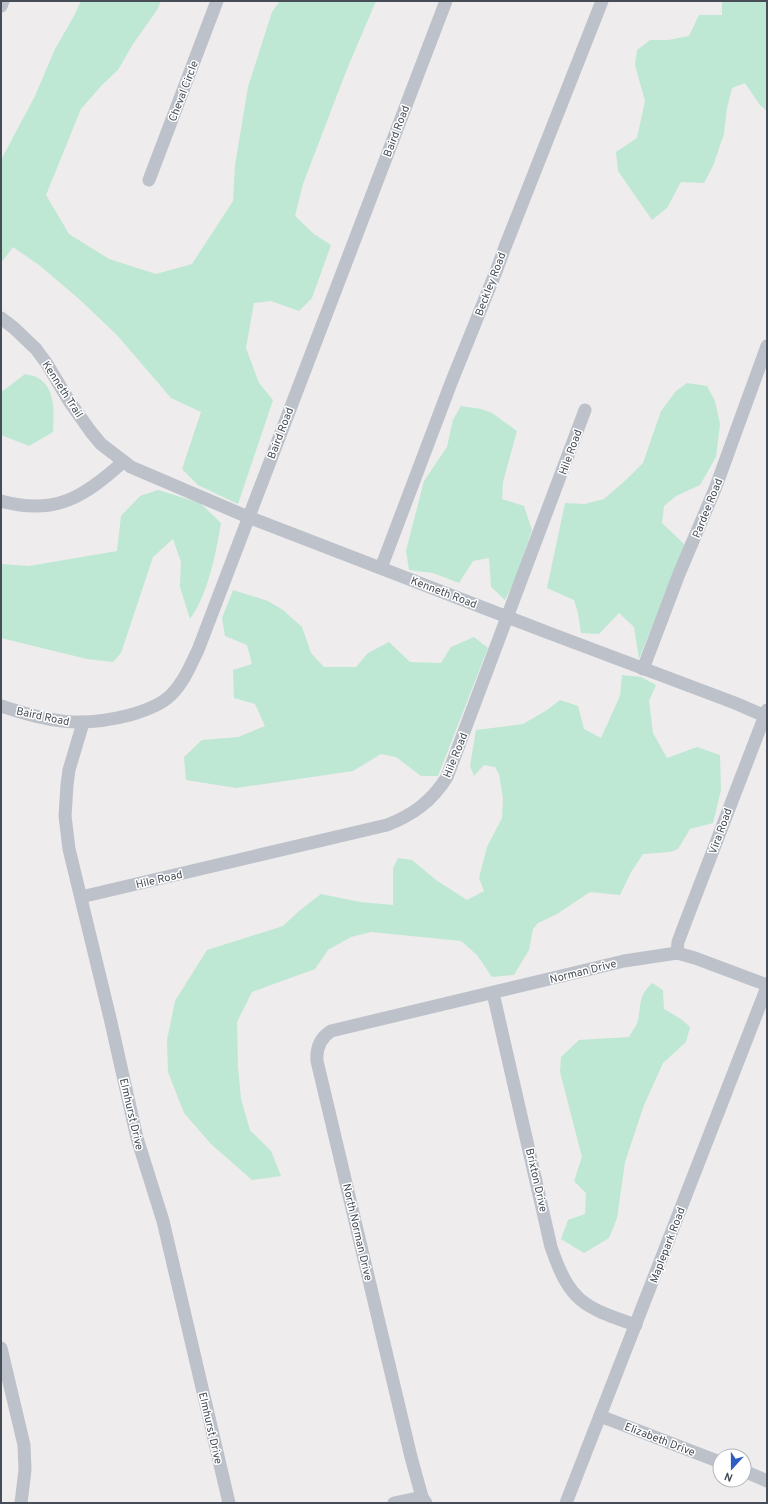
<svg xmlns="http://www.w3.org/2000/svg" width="768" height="1504" font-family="Overpass,sans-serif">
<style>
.green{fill:#bee8d4}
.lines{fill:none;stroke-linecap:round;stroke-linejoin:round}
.street{stroke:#bcc1ca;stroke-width:13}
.labels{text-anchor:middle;stroke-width:3;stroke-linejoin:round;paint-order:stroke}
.street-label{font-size:11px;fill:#474d57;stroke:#fff}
</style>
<rect width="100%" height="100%" fill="#eeecec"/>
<g class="green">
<polygon points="81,1 161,1 157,10 133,44 118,70 101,86 81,109 46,195 69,234 109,259 156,274 192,264 233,201 235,165 248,87 272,12 280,1 376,1 347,69 303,184 295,216 314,234 331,245 312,298 299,311 271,301 254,303 246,348 259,383 273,400 238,504 198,485 182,469 201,412 171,398 117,335 79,299 39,265 13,247 1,263 1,160 35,96 55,49 74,16"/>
<polygon points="722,1 767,1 767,111 760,105 745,83 732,88 727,108 724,134 713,166 704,183 681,182 667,208 652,220 618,171 616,152 637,138 645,101 635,65 637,50 650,40 668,40 689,36 699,15 722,15"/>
<path d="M25,374C29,375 36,376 40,379C56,391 54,414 53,432L29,446L1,435V390L3,391Z"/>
<polygon points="687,383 707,386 715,401 720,424 716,457 700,485 676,496 664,506 662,523 685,545 639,659 634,627 619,613 599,634 581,633 578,613 574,600 547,588 565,503 585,504 604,499 627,479 643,463 661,411 676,391"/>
<polygon points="461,406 481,409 492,413 517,431 503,482 502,499 524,506 532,530 515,580 505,600 491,587 489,558 473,561 459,583 433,573 409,570 406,551 424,481 447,447 453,420"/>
<path d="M158,490L200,503L221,523C216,553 208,594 190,619L180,587L181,562L173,539L153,557L121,653L113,662L87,659L1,638V564L29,566L117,551L121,516L140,496Z"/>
<polygon points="233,590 268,601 283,610 302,627 311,653 324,667 356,667 368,653 389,642 410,662 441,663 451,647 474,637 488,648 438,776 421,776 396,757 381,754 353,771 236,788 186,780 184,757 202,740 238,737 265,726 255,704 234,698 233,670 252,664 247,645 225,636 222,618"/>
<polygon points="622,675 641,677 656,685 649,701 653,733 667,758 697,747 720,755 721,790 713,823 690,829 678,849 670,852 643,854 631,872 620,895 590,892 557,914 538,923 533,929 529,950 514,975 492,977 477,955 461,941 371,932 351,937 328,950 315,969 252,992 237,1022 238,1067 241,1099 250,1130 271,1151 281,1176 252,1180 211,1144 184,1113 168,1072 167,1040 175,1001 207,950 283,926 299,911 321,894 360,902 393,905 393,868 398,858 412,860 436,880 467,900 484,891 479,878 487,847 502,818 503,800 501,786 499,774 495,767 484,765 474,776 470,766 476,730 523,724 547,710 560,700 578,706 584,729 601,738 620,696"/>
<path d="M652,983L663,990L664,1009L681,1019L690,1027L686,1042L663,1063L644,1105L625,1162L617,1218L609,1238L584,1253L561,1239L568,1220L585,1214L586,1193L574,1181L582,1157L560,1072L561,1057L579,1040L629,1037C632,1031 637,1026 638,1020C642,1002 638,997 652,983Z"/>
</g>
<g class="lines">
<g class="street">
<polyline points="1,6 3,1"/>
<polyline points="149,180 217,1"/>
<polyline points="1,318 14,328 36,349 47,364 69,401 91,432 101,444 131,467 248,517 549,633 735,703 767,717"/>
<path d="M1,501C55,516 84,497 123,462"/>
<polyline points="381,568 451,383 497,269 505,247 602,1"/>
<polyline points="643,669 679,574 715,489 767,346"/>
<path d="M1,706C49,722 80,728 130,715C144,711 161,705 171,695C184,682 190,666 198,650L446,1"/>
<polyline points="83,723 69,770 67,785 65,816 69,849 110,1018 137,1138 163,1221 229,1503"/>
<path d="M81,897L387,825C413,815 432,801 447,777L585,410"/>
<polyline points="677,953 678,942 684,926 767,710"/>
<path d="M493,993L551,1247C570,1302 583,1307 636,1325"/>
<polyline points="1,1348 24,1445 25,1470 21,1503"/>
<polyline points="600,1416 720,1462"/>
<polyline points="744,1471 767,1481"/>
<polyline points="394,1503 422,1497"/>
<path d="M426,1503L422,1497L411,1457L317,1061C316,1048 320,1038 331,1031L624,961L677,953L695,958L767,985"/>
<polyline points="566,1503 767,987"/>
</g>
</g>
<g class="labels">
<g class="street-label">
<text transform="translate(183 91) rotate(-69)" y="4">Cheval Circle</text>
<text transform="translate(396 131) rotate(-69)" y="4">Baird Road</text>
<text transform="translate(490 284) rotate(-69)" y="4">Beckley Road</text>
<text transform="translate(63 389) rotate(57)" y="4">Kenneth Trail</text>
<text transform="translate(280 433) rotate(-69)" y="4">Baird Road</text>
<text transform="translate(570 452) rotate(-70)" y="4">Hile Road</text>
<text transform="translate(707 508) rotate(-68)" y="4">Pardee Road</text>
<text transform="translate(444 592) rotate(21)" y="4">Kenneth Road</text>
<text transform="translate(43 716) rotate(12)" y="4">Baird Road</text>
<text transform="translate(455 755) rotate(-68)" y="4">Hile Road</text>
<text transform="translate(720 831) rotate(-70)" y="4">Vira Road</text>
<text transform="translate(159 879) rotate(-13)" y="4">Hile Road</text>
<text transform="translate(583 971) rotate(-14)" y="4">Norman Drive</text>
<text transform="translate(132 1114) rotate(77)" y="4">Elmhurst Drive</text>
<text transform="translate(537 1180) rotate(77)" y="4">Brixton Drive</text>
<text transform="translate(358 1232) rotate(77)" y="4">North Norman Drive</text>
<text transform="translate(667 1245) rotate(-69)" y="4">Maplepark Road</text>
<text transform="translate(211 1428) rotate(77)" y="4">Elmhurst Drive</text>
<text transform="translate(660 1439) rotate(21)" y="4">Elizabeth Drive</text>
</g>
</g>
<rect width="768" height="1504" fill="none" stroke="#474d57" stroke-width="4"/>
<g transform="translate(732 1468) rotate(201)"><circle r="19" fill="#ffffff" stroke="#b5b8bc"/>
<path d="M0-3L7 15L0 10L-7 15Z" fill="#2e5dc6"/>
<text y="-6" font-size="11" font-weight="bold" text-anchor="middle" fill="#474d57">N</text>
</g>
</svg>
